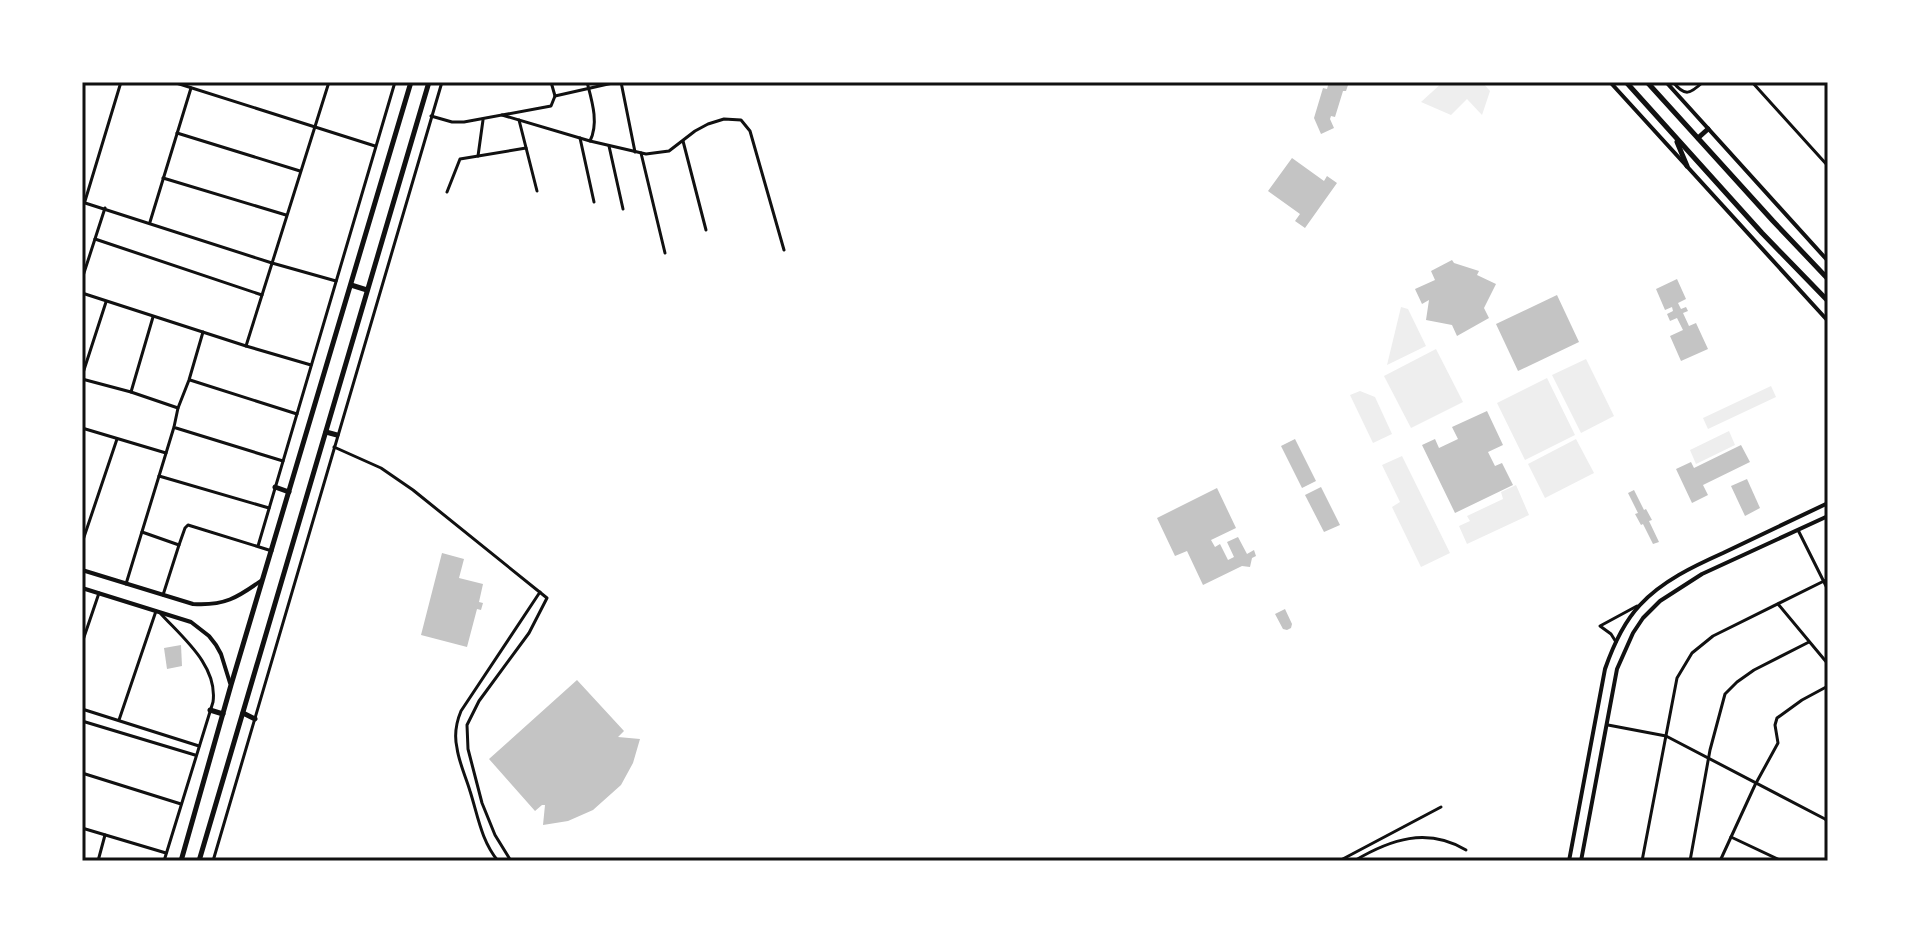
<svg xmlns="http://www.w3.org/2000/svg" width="1910" height="943" font-family="Bitter,serif">
<style>
.green{fill:#eee}
.building{fill:#c4c4c4}
.lines{fill:none;stroke-linecap:round;stroke-linejoin:round}
.minor{stroke:#111;stroke-width:3}
.tertiary{stroke:#111;stroke-width:3}
.secondary{stroke:#111;stroke-width:4}
.primary{stroke:#111;stroke-width:4}
.trunk{stroke:#111;stroke-width:5}
.neatline{fill:none;stroke:#111;stroke-width:3}
</style>
<rect width="100%" height="100%" fill="#fff"/>
<g class="green">
<polygon points="1443,82 1482,82 1490,91 1482,115 1467,99 1451,115 1421,102"/>
<polygon points="1401,307 1408,309 1426,346 1387,365"/>
<polygon points="1436,349 1463,402 1411,428 1384,376"/>
<polygon points="1586,359 1614,416 1581,433 1552,375"/>
<polygon points="1547,378 1575,435 1525,460 1497,403"/>
<polygon points="1771,386 1776,397 1708,429 1703,418"/>
<polygon points="1360,391 1375,397 1392,434 1373,443 1350,395"/>
<polygon points="1729,431 1735,445 1696,464 1690,450"/>
<polygon points="1576,439 1594,473 1545,498 1528,464"/>
<polygon points="1402,456 1450,553 1421,567 1392,507 1400,502 1382,465"/>
<polygon points="1516,485 1529,515 1467,544 1459,526 1470,521 1467,516 1503,499 1501,492"/>
</g>
<g class="building">
<polygon points="1329,82 1349,82 1346,91 1343,91 1335,117 1331,116 1330,119 1334,128 1321,134 1314,118 1323,88 1327,89"/>
<polygon points="1292,158 1324,181 1327,176 1337,183 1305,228 1295,221 1300,214 1268,191"/>
<polygon points="1452,260 1454,263 1479,271 1477,275 1496,284 1484,308 1489,318 1457,336 1452,325 1426,320 1429,300 1422,304 1415,289 1435,280 1431,271"/>
<polygon points="1677,279 1686,299 1678,303 1681,309 1686,307 1688,311 1683,313 1689,326 1696,323 1708,349 1681,361 1670,336 1683,330 1677,318 1670,321 1667,314 1673,311 1672,307 1665,310 1656,289"/>
<polygon points="1557,295 1579,342 1518,371 1496,324"/>
<polygon points="1487,411 1503,445 1488,452 1495,466 1502,463 1513,485 1455,513 1422,445 1435,439 1439,448 1458,439 1452,427"/>
<polygon points="1295,439 1316,481 1302,488 1281,446"/>
<polygon points="1741,445 1750,462 1703,485 1708,495 1692,503 1676,469 1691,462 1694,468"/>
<polygon points="1747,479 1760,508 1745,516 1731,486"/>
<polygon points="1321,487 1340,525 1324,532 1305,495"/>
<polygon points="1217,488 1236,528 1211,540 1215,547 1220,544 1228,560 1234,557 1227,542 1238,537 1247,554 1254,550 1256,556 1252,558 1250,567 1242,566 1203,585 1187,551 1175,556 1157,518"/>
<polygon points="1634,490 1644,510 1646,509 1652,520 1649,521 1659,542 1653,544 1643,524 1641,525 1635,514 1638,513 1628,493"/>
<polygon points="442,553 464,559 459,578 483,584 479,602 483,603 481,610 477,609 467,647 421,635"/>
<polygon points="1285,609 1292,624 1291,628 1287,630 1283,629 1275,614"/>
<polygon points="181,645 182,666 167,669 164,648"/>
<polygon points="577,680 624,731 618,737 640,739 633,763 621,785 593,810 568,821 543,825 545,805 542,805 535,811 489,759"/>
</g>
<g class="lines">
<g class="minor">
<polyline points="173,82 375,146"/>
<path d="M587,82C592,101 599,123 590,141"/>
<polyline points="621,82 635,152"/>
<path d="M1673,82C1685,97 1690,94 1703,82"/>
<polyline points="1752,82 1828,166"/>
<polyline points="555,96 617,82"/>
<polyline points="502,115 590,141 646,154 669,151 695,131 708,124 724,119 741,120 750,131 784,250"/>
<polyline points="431,116 452,122 464,122 551,106 555,96 551,82"/>
<polyline points="519,120 537,191"/>
<polyline points="177,133 300,171"/>
<polyline points="580,138 594,202"/>
<polyline points="683,141 706,230"/>
<polyline points="609,146 623,209"/>
<polyline points="641,153 665,253"/>
<polyline points="478,156 483,120"/>
<polyline points="163,178 286,215"/>
<polyline points="447,192 460,159 526,148"/>
<polyline points="85,201 121,82"/>
<polyline points="82,202 272,263 336,281"/>
<polyline points="150,222 191,88"/>
<polyline points="95,239 262,295"/>
<polyline points="82,279 105,208"/>
<polyline points="82,293 246,346 311,365"/>
<polyline points="246,346 329,82"/>
<polyline points="82,376 106,302"/>
<polyline points="82,379 131,392 178,408"/>
<polyline points="190,380 297,414"/>
<polyline points="131,392 153,317"/>
<polyline points="82,428 166,453"/>
<polyline points="176,428 283,461"/>
<polyline points="334,447 381,468 413,490 547,598 529,633 479,701 467,725 468,749 482,803 495,835 511,861"/>
<polyline points="159,476 269,508"/>
<polyline points="142,532 179,545 185,528 188,525 272,551"/>
<polyline points="82,543 117,439"/>
<polyline points="258,546 395,82"/>
<polyline points="126,584 174,427 178,408 189,380 203,332"/>
<polyline points="163,595 179,545"/>
<polyline points="1778,604 1828,664"/>
<path d="M161,614C183,638 218,666 213,702L164,861"/>
<polyline points="1616,642 1611,634 1600,626 1637,606"/>
<polyline points="82,643 99,593"/>
<polyline points="119,720 156,611"/>
<polyline points="1608,725 1666,736 1825,819 1828,822"/>
<polyline points="82,773 181,804"/>
<polyline points="82,828 166,853"/>
<polyline points="1731,837 1782,861"/>
<polyline points="98,861 105,835"/>
<polyline points="213,861 442,82"/>
<path d="M498,861C481,840 478,816 470,791C466,777 459,763 457,748C454,735 456,723 461,711L540,592"/>
<polyline points="1339,861 1441,807"/>
<path d="M1354,861C1391,839 1427,827 1466,850"/>
<polyline points="1642,861 1677,678 1692,653 1713,636 1828,579"/>
<polyline points="1690,861 1710,750 1725,694 1737,682 1754,670 1809,642"/>
<polyline points="1720,861 1755,785 1778,743 1775,725 1777,718 1802,700 1828,686"/>
</g>
<g class="tertiary">
<polyline points="1798,530 1828,590"/>
<polyline points="82,709 199,746"/>
<polyline points="82,721 195,755"/>
</g>
<g class="secondary">
<polyline points="1610,82 1828,321"/>
<polyline points="1666,82 1828,261"/>
<path d="M82,570L193,604C224,606 237,598 262,580"/>
<polyline points="82,588 191,622 209,636 216,645 221,654 230,683"/>
</g>
<g class="primary">
<path d="M1569,861L1605,669C1613,646 1623,623 1640,605C1662,581 1694,566 1723,553C1758,536 1793,520 1828,503"/>
<polyline points="1581,861 1617,669 1633,633 1643,618 1660,601 1702,574 1828,516"/>
</g>
<g class="trunk">
<polyline points="1626,82 1762,233 1828,301"/>
<polyline points="1647,82 1773,221 1828,279"/>
<polyline points="1698,138 1708,129"/>
<polyline points="1677,142 1687,166"/>
<polyline points="351,285 367,290"/>
<polyline points="326,432 337,435"/>
<polyline points="275,487 289,492"/>
<polyline points="210,710 223,714"/>
<polyline points="243,713 255,719"/>
<polyline points="181,861 231,685 411,82"/>
<polyline points="199,861 429,82"/>
</g>
</g>
<rect width="1910" height="943" fill="none" stroke="#ffffff" stroke-width="168"/>
<rect x="84" y="84" width="1742" height="775" class="neatline"/>
</svg>
